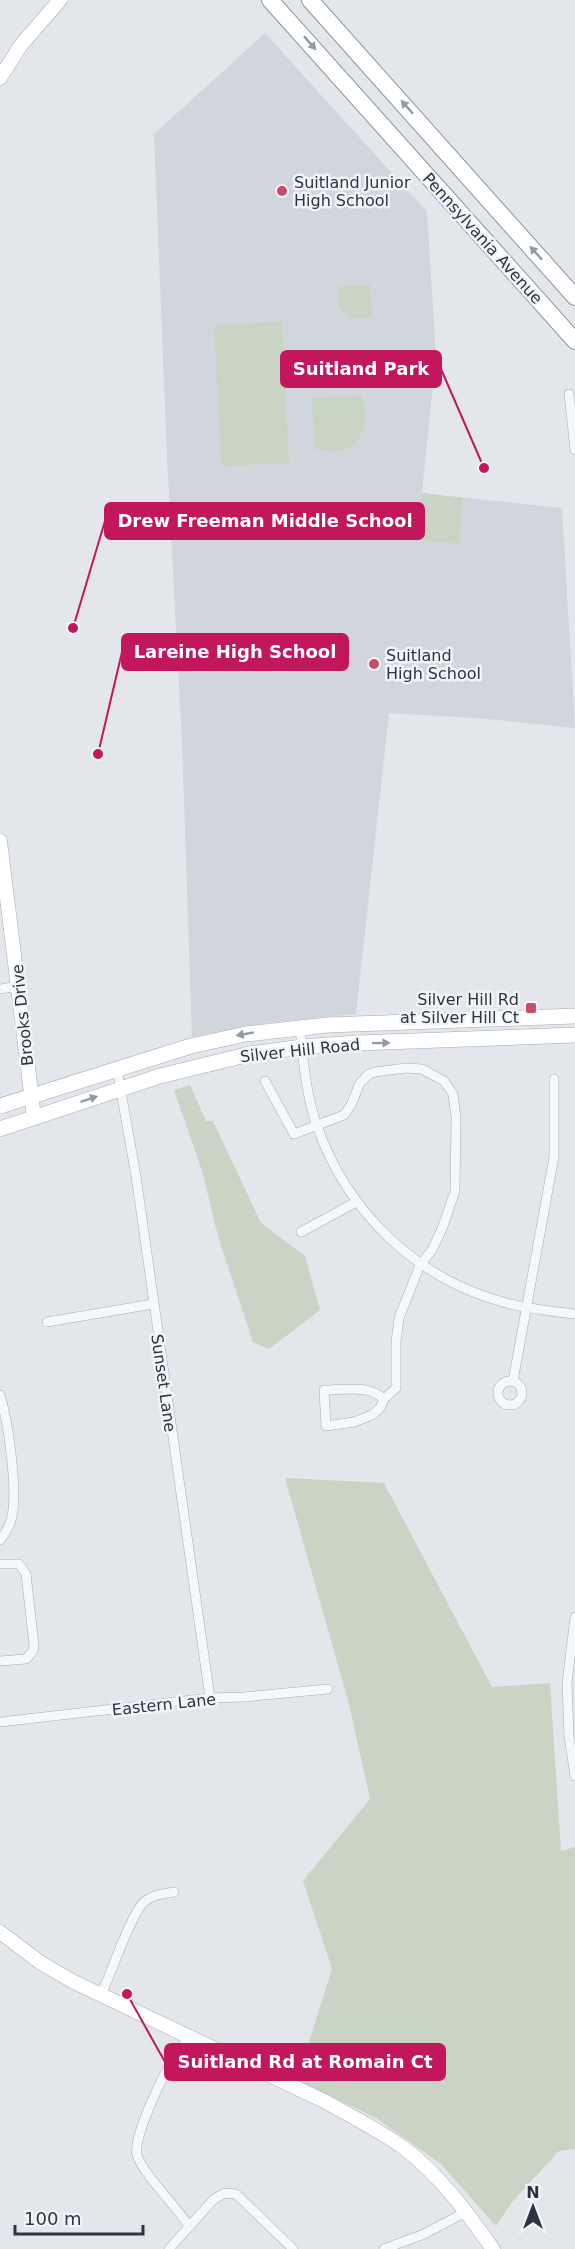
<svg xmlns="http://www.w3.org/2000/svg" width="575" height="2249" font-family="'DejaVu Sans',sans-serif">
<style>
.built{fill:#d1d6dc}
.green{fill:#c9d4c4}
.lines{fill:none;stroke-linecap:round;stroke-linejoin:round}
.street-casing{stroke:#a8adb5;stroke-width:10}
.secondary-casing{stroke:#a8adb5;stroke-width:15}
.primary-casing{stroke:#a2acb6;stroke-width:16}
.highway-casing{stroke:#8a95a1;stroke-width:18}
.street{stroke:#f5f7f9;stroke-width:9}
.secondary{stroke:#fff;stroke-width:14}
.primary{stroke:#fff;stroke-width:15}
.highway{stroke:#fff;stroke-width:16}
.oneway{fill:#959aa0}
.poi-dot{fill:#cc4b69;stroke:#f2f5f8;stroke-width:2}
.labels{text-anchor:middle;stroke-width:5;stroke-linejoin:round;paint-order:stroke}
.poi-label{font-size:16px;fill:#2b3542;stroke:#f2f5f8;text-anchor:start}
.street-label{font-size:16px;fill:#2b3542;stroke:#f2f5f8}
.leader{fill:none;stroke:#c2185b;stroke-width:2}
.callout-dot{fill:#c2185b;stroke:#f2f5f8;stroke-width:2}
.callout{fill:#c2185b;stroke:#c2185b;stroke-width:2}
.callout-label{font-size:18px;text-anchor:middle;font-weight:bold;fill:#fff}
</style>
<rect width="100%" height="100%" fill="#e3e6eb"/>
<polygon class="built" points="265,33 427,212 436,356 422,493 562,508 575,728 487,719 389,713 356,1014 266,1023 192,1037 182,742 167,457 154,134"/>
<g class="green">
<path d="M370,285L372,317C349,323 331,310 339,286Z"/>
<polygon points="282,322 289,463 221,466 214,325"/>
<path d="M361,395C370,415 366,443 342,450C333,453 323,451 314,449L312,398Z"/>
<polygon points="422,493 463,498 459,544 417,539"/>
<polygon points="190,1085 206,1121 213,1121 261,1223 305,1256 320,1310 269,1349 253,1342 219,1240 202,1171 174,1090"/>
<polygon points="285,1478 384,1483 492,1687 550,1683 561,1851 575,1847 575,2149 559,2151 512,2202 496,2226 441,2164 376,2118 297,2080 332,1969 303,1881 370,1799 349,1704"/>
</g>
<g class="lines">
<g class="street-casing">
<g id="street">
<polyline points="569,394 575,450"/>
<polyline points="0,989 19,986"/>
<path d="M300,1027C303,1059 306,1095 317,1126C347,1211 415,1278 503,1302C526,1309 551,1311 575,1314"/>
<polyline points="117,1069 136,1176 210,1698"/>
<path d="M265,1081L294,1134L344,1115L351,1105L360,1083L369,1074L375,1072L406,1068L422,1069L444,1081L453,1094L456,1117L455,1191L442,1229L432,1250L420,1265L399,1318L396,1342V1388L384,1399L380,1408L372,1415L354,1422L326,1426L324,1390C344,1390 368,1384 384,1399"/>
<polyline points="301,1232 356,1202"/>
<polyline points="47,1322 153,1304"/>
<circle cx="510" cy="1393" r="12"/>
<polyline points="513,1381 554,1157 554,1079"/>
<path d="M0,1395C8,1421 19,1494 11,1520C9,1527 5,1534 0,1540"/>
<polyline points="0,1564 19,1564 26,1574 34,1645 33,1651 26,1659 0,1661"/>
<polyline points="575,1617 567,1683 569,1736 575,1776"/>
<polyline points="0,1722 210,1698 244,1697 328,1689"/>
<path d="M101,1995C110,1976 131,1914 144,1902C153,1894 163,1894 174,1892"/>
<path d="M189,2038C173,2050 132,2136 137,2155C143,2174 177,2207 189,2226"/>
<polyline points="169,2249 214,2199 225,2193 236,2194 293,2249"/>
<polyline points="384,2249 424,2234 466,2212"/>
</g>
</g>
<g class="secondary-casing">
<g id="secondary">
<polyline points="0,78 21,45 60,0"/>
<polyline points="0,841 34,1117"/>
<path d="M0,1932L41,1963L74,1982L324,2101C351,2116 379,2130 404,2148C440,2175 467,2213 493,2249"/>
</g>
</g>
<g class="primary-casing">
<g id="primary">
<polyline points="0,1106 191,1046 246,1034 328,1025 575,1016"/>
<polyline points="0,1129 160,1076 250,1054 302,1047 357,1043 575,1035"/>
</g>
</g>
<g class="highway-casing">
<g id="highway">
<polyline points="270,0 575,341"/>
<polyline points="310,0 575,297"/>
</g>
</g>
<use href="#street" class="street"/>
<use href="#secondary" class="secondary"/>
<use href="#primary" class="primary"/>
<use href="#highway" class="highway"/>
</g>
<defs><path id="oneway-solid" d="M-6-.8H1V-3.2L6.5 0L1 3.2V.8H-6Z" transform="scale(1.5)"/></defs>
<g class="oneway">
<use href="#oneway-solid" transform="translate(310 43) rotate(48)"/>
<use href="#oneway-solid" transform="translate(407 107) rotate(-132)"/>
<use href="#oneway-solid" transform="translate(536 253) rotate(-132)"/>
<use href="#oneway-solid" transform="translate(245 1034) rotate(170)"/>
<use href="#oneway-solid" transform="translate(381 1043) rotate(-1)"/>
<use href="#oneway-solid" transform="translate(89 1099) rotate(-18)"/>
</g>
<g class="poi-dot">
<circle cx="282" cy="191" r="6"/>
<circle cx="374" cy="664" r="6"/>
<rect x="525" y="1002" width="12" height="12" rx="3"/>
</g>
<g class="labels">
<g class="poi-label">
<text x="294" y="188">Suitland Junior<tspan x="294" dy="18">High School</tspan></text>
<text x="386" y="661">Suitland<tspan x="386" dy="18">High School</tspan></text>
<text x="519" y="1005" text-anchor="end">Silver Hill Rd<tspan x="519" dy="18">at Silver Hill Ct</tspan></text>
</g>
<g class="street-label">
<text transform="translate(483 238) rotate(48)" y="6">Pennsylvania Avenue</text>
<text transform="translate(22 1015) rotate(-96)" y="6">Brooks Drive</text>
<text transform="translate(300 1050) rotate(-6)" y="6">Silver Hill Road</text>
<text transform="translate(164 1383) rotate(82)" y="6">Sunset Lane</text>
<text transform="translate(164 1704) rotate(-6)" y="6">Eastern Lane</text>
</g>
</g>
<path class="leader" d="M484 468L441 369M73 628L105 521M98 754L122 652M127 1994L165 2062"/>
<g class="callout-dot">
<circle cx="484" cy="468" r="6"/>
<circle cx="73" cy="628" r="6"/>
<circle cx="98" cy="754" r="6"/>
<circle cx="127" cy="1994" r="6"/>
</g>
<g class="callout">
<rect x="281" y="351" width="160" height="36" rx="6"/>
<rect x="105" y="503" width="319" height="36" rx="6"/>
<rect x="122" y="634" width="226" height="36" rx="6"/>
<rect x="165" y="2044" width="280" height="36" rx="6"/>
</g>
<g class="callout-label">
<text x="361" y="375">Suitland Park</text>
<text x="265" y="527">Drew Freeman Middle School</text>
<text x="235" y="658">Lareine High School</text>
<text x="305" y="2068">Suitland Rd at Romain Ct</text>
</g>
<g transform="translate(533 2207)" stroke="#f2f5f8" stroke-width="4.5" paint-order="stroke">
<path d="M0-4.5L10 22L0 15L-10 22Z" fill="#2b3542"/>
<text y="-9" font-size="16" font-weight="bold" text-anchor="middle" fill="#2b3542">N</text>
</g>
<path d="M15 2225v9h128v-9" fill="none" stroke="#2b3542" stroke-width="3"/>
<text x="24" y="2225" font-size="18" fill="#2b3542" stroke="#f2f5f8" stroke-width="4.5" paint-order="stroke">100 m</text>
</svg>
